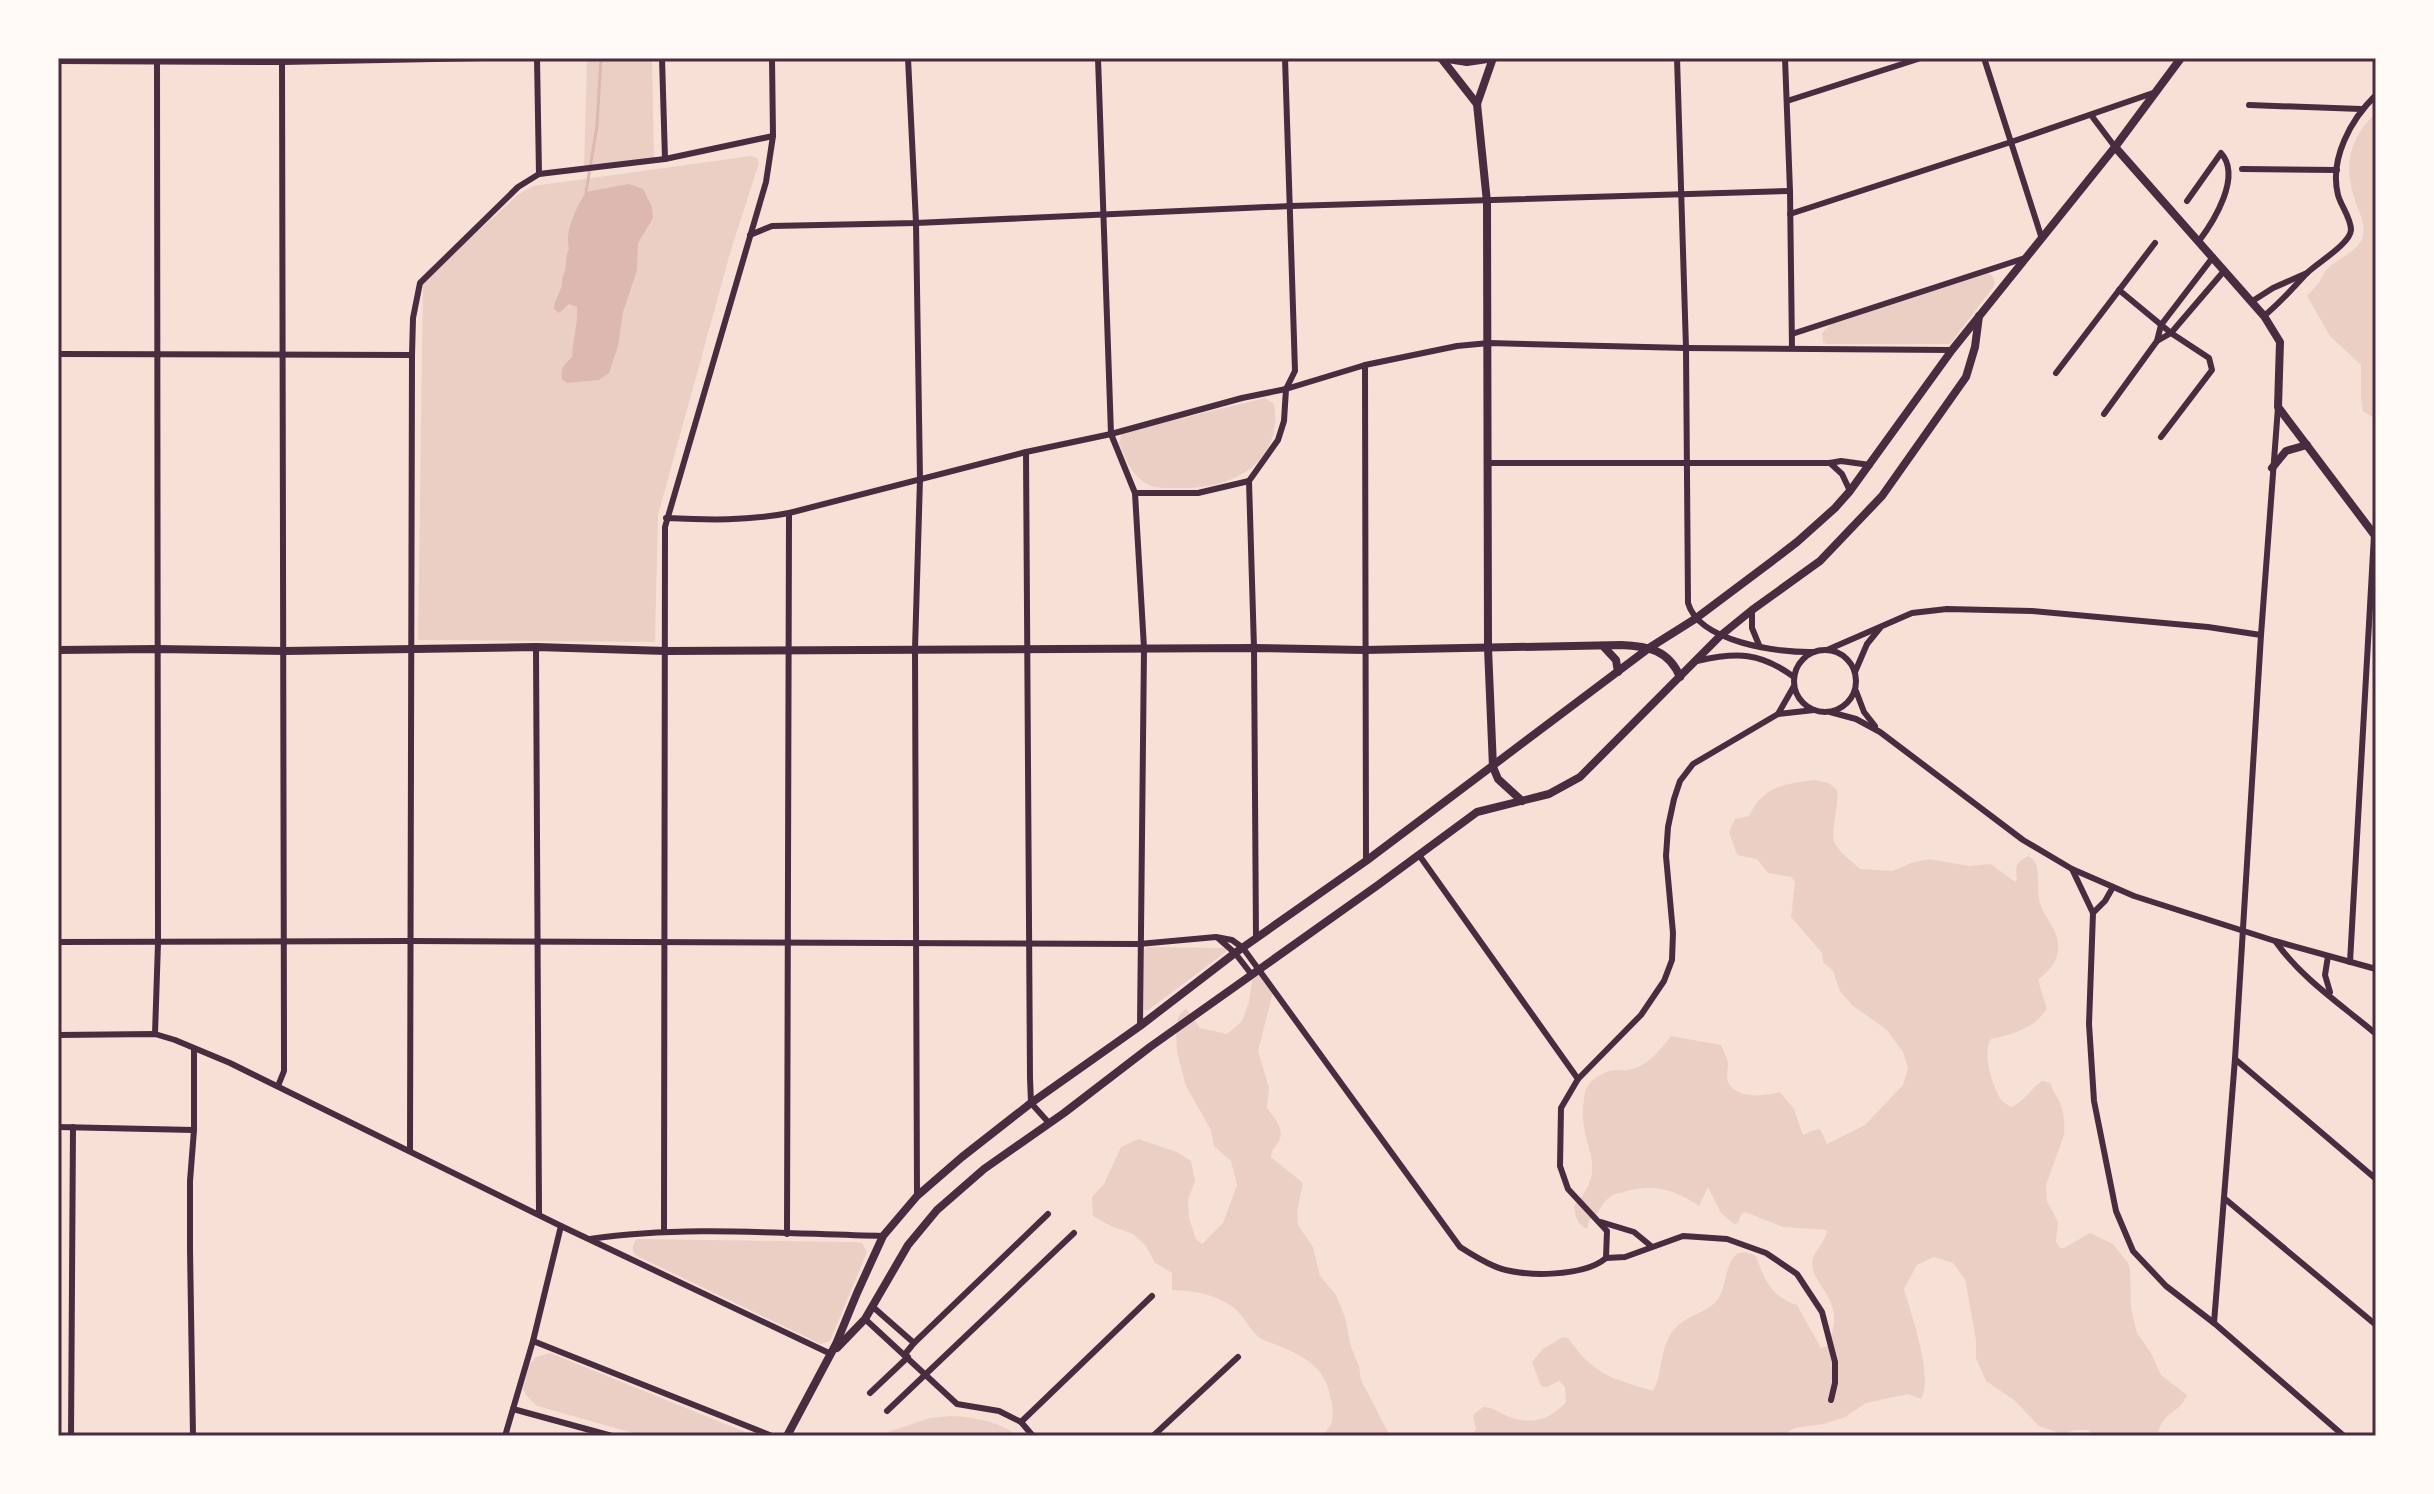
<svg xmlns="http://www.w3.org/2000/svg" width="2434" height="1494" font-family="Signika,sans-serif">
<style>
.green{fill:#ebcfc5}
.water{fill:#dcb8b0}
.lines{fill:none;stroke-linecap:round;stroke-linejoin:round}
.stream{stroke:#dcb8b0;stroke-width:3}
.minor{stroke:#4a2c40;stroke-width:6}
.tertiary{stroke:#4a2c40;stroke-width:8}
.neatline{fill:none;stroke:#4a2c40;stroke-width:3}
</style>
<rect width="100%" height="100%" fill="#f7e1d7"/>
<g class="green">
<polygon points="587,58 652,58 654,159 584,169"/>
<path d="M2376,113V419L2363,411L2361,399V365L2330,336L2307,296C2310,292 2315,288 2319,283C2322,277 2324,272 2329,267C2338,259 2357,251 2362,239C2367,227 2360,214 2356,203C2343,167 2348,139 2376,113Z"/>
<polygon points="751,156 757,158 759,163 731,250 658,515 655,642 418,640 423,281 518,195 533,186"/>
<path d="M1985,272C1993,275 1995,278 1994,286L1950,344H1826L1823,342L1822,333L1830,325Z"/>
<path d="M1265,398L1274,404C1284,464 1230,490 1178,488C1168,488 1156,489 1147,484C1132,476 1125,458 1119,443L1122,433Z"/>
<path d="M1815,780L1829,783L1837,790C1839,804 1831,832 1834,841C1837,851 1852,861 1860,869L1893,871L1911,863L1930,859L1969,866L1991,864L2015,882L2017,879C2015,866 2016,862 2028,856C2044,864 2035,887 2040,903C2045,920 2060,930 2058,949C2057,964 2048,971 2038,980L2047,1009C2032,1030 2015,1033 1991,1039C1982,1052 1992,1085 2000,1098C2002,1102 2007,1104 2011,1107C2023,1103 2031,1088 2042,1081L2051,1083C2052,1092 2056,1094 2059,1101C2064,1111 2065,1125 2064,1135L2046,1185L2047,1201L2058,1222L2056,1242L2060,1248H2064L2090,1233L2113,1244L2128,1263L2130,1270L2131,1309L2137,1333L2151,1353L2161,1375L2187,1395C2180,1414 2161,1411 2158,1436H2095L2088,1430H2075L2062,1434L2039,1426L2014,1400L1986,1381L1976,1358V1340L1965,1279L1953,1263L1934,1257L1917,1265L1904,1289C1911,1314 1934,1377 1921,1399L1908,1394L1866,1403L1845,1417L1824,1424L1795,1428L1781,1436H1471L1476,1429L1473,1415L1483,1407C1493,1407 1498,1412 1507,1416C1531,1426 1550,1420 1566,1402L1565,1387L1559,1381L1547,1387L1541,1386L1532,1362L1543,1349L1563,1337L1569,1339C1593,1375 1614,1379 1653,1391C1662,1376 1660,1353 1669,1337C1680,1315 1708,1314 1718,1299C1729,1284 1724,1239 1756,1256C1764,1279 1771,1297 1797,1305L1821,1348L1828,1346C1837,1321 1837,1309 1822,1287C1818,1280 1812,1273 1812,1264C1813,1250 1826,1243 1827,1230L1783,1227L1745,1212L1741,1214L1738,1223L1734,1224L1721,1213L1708,1187L1699,1206C1675,1190 1656,1184 1627,1191C1622,1193 1614,1193 1610,1197C1600,1204 1600,1215 1589,1220L1587,1229C1577,1224 1575,1217 1574,1206C1611,1165 1580,1150 1583,1107C1584,1101 1584,1094 1586,1089C1591,1078 1605,1071 1616,1070C1621,1070 1625,1071 1629,1070C1648,1066 1660,1050 1671,1036L1721,1045C1723,1050 1727,1057 1728,1063C1728,1069 1726,1076 1728,1082C1737,1100 1765,1096 1780,1092L1794,1109L1803,1135L1811,1131L1820,1129L1827,1144L1865,1125L1903,1085L1908,1068L1903,1052L1887,1030L1852,1005L1840,991L1833,971L1823,962L1822,953L1791,917L1795,882L1791,877L1768,873L1757,859L1737,855L1729,832L1735,819L1749,816C1763,786 1784,784 1815,780Z"/>
<polygon points="1147,947 1225,948 1227,951 1147,1011 1144,1009 1144,950"/>
<path d="M1253,973L1260,975L1274,988L1258,1051L1269,1088L1267,1108C1273,1116 1284,1128 1280,1139C1277,1147 1272,1147 1271,1157L1303,1183L1297,1212L1298,1225L1313,1247L1320,1276L1336,1295L1345,1317L1351,1347L1359,1366L1361,1380L1390,1436H1321C1333,1426 1334,1419 1332,1404C1326,1367 1309,1359 1277,1345C1272,1343 1264,1341 1260,1338C1252,1332 1246,1321 1240,1314C1223,1295 1196,1291 1172,1290V1273L1155,1263L1146,1246L1133,1234L1111,1226L1093,1216L1092,1197L1104,1184L1121,1147L1138,1139L1177,1152L1191,1161L1195,1181L1188,1200L1189,1218L1196,1239L1202,1244L1223,1223L1237,1185L1231,1161L1214,1146L1211,1130L1186,1086L1177,1052L1176,1032L1178,1017L1186,1008L1200,1028L1227,1034L1242,1021L1249,1002Z"/>
<path d="M637,1239L856,1242L862,1243L867,1252L830,1341L821,1344L637,1256C631,1251 632,1245 637,1239Z"/>
<polygon points="550,1353 755,1436 644,1436 537,1406 526,1395 523,1389 529,1365 536,1357"/>
<path d="M952,1416C976,1417 999,1422 1019,1436H884L888,1432L930,1418Z"/>
</g>
<path class="water" d="M629,184L643,189L652,207L653,218L638,243L637,270L623,312L618,346L609,373L599,380L567,383L562,379C560,368 564,365 572,357C573,340 578,323 577,307L569,304L559,313L554,309C554,298 564,289 562,278C568,268 564,260 569,249C564,232 577,206 586,192Z"/>
<g class="lines">
<polyline class="stream" points="586,192 597,126 601,58"/>
<g class="minor">
<polyline points="537,58 539,174"/>
<polyline points="662,58 665,159"/>
<polyline points="908,58 916,223 920,479 915,649 917,1196"/>
<polyline points="1098,58 1111,434 1135,493 1144,648 1140,1026"/>
<path d="M1677,58L1686,348L1688,603C1699,642 1778,653 1814,652"/>
<polyline points="1785,58 1790,191 1792,348"/>
<polyline points="1984,58 2042,239"/>
<polyline points="58,61 282,62 485,58"/>
<polyline points="1787,101 1921,58"/>
<polyline points="2249,105 2361,109"/>
<polyline points="2091,115 2115,147"/>
<polyline points="2242,169 2337,170"/>
<path d="M2187,201L2221,153C2242,176 2214,221 2199,241"/>
<polyline points="1790,214 2011,142 2153,93"/>
<polyline points="750,235 772,226 916,223 1291,206 1790,191"/>
<polyline points="2119,290 2171,333 2209,358 2212,370 2161,437"/>
<polyline points="2251,302 2273,288 2307,273"/>
<path d="M2264,316C2282,301 2291,290 2307,273C2317,263 2350,244 2351,230C2351,218 2341,206 2338,195C2329,159 2351,119 2376,95"/>
<polyline points="1792,334 2025,258"/>
<polyline points="2157,341 2161,325 2213,257"/>
<polyline points="58,354 412,355"/>
<polyline points="1365,365 1366,861"/>
<polyline points="2056,373 2155,243"/>
<polyline points="2104,414 2157,341 2171,333 2224,271"/>
<polyline points="1026,452 1030,1078 1031,1103 1049,1123"/>
<polyline points="1488,463 1830,463 1841,461 1870,465"/>
<polyline points="1830,463 1842,474 1850,491"/>
<polyline points="1135,493 1198,493 1249,481"/>
<path d="M666,518C708,520 748,521 789,513L1026,452L1111,434L1242,398L1286,389L1365,365L1457,346L1489,343L1686,348L1952,350"/>
<polyline points="1752,610 1752,628 1759,645"/>
<polyline points="536,647 539,1214"/>
<polyline points="1827,650 1912,613 1947,609 2032,611 2208,627 2261,635"/>
<circle cx="1825" cy="681" r="31"/>
<path d="M1697,661C1737,652 1760,652 1794,677"/>
<polyline points="1855,672 1867,644 1880,628"/>
<polyline points="1856,691 1864,712 1875,726"/>
<polyline points="1830,712 1856,719 1880,732 2023,840 2072,869 2134,896 2275,941 2376,969"/>
<polyline points="1778,714 1794,686"/>
<polyline points="1419,855 1578,1079"/>
<polyline points="2072,869 2093,913 2089,1024 2094,1101 2116,1211 2133,1251 2166,1286 2214,1323 2344,1436"/>
<polyline points="2093,913 2105,901 2113,887"/>
<polyline points="1219,939 1235,953 1252,975"/>
<polyline points="1256,939 1254,648 1249,481 1278,440 1284,421 1286,389 1295,371 1285,58"/>
<path d="M58,942L410,941L1139,944L1216,937L1232,940L1243,948L1460,1247C1471,1254 1482,1261 1494,1266C1520,1278 1584,1277 1606,1258L1607,1231L1568,1189L1560,1166L1561,1108L1578,1079L1641,1015L1664,981L1672,960L1673,933L1666,856L1668,827L1674,799L1680,781L1693,764L1778,714L1814,710"/>
<path d="M2276,942C2302,979 2342,1005 2376,1034"/>
<polyline points="2328,956 2325,975 2330,992"/>
<polyline points="2350,962 2374,535"/>
<polyline points="155,1034 158,943 157,58"/>
<polyline points="58,1035 155,1034 175,1040 230,1063 561,1226 831,1354"/>
<polyline points="2235,1059 2376,1179"/>
<polyline points="278,1086 284,1071 284,1052 282,58"/>
<polyline points="58,1127 194,1130"/>
<polyline points="410,1150 412,355 413,318 420,283 518,187 539,174 665,159 773,136"/>
<polyline points="2224,1198 2376,1325"/>
<polyline points="1601,1222 1634,1232 1651,1246"/>
<polyline points="664,1232 665,527 766,182 773,136 772,58"/>
<polyline points="787,1234 789,513"/>
<path d="M590,1239C686,1225 786,1234 883,1236"/>
<polyline points="1606,1258 1625,1257 1683,1236 1727,1239 1766,1253 1797,1274 1822,1312 1835,1362 1835,1383 1831,1400"/>
<polyline points="873,1307 914,1343 905,1354"/>
<polyline points="865,1319 957,1404 999,1411 1021,1422 1033,1436"/>
<polyline points="2214,1323 2235,1059 2261,635 2278,407"/>
<polyline points="533,1341 772,1436"/>
<polyline points="914,1343 1048,1214"/>
<polyline points="870,1393 908,1357"/>
<polyline points="513,1409 612,1436"/>
<polyline points="887,1411 1074,1233"/>
<polyline points="1021,1422 1152,1296"/>
<polyline points="71,1436 73,1127"/>
<polyline points="193,1436 190,1249 190,1181 194,1130 194,1049"/>
<polyline points="505,1436 533,1341 561,1226"/>
<polyline points="1153,1436 1238,1357"/>
</g>
<g class="tertiary">
<polyline points="1441,58 1477,104"/>
<polyline points="1441,58 1467,62 1494,58"/>
<polyline points="1493,58 1477,104 1487,202 1488,648 1493,767 1498,779 1522,801"/>
<polyline points="2115,147 2264,316 2280,342 2278,407 2376,537"/>
<polyline points="2272,468 2286,451 2307,445"/>
<polyline points="1603,646 1616,660 1618,672"/>
<path d="M58,650L157,649L285,651L536,647L666,651L1254,648L1364,650L1621,645C1648,646 1669,650 1680,677"/>
<polyline points="837,1348 865,1319 908,1245 937,1210 984,1169 1064,1113 1150,1047 1378,885 1477,812 1549,794 1580,777 1720,636 1752,610 1820,561 1882,496 1966,377 1975,347 1979,316"/>
<polyline points="787,1436 836,1344 857,1293 883,1236 917,1196 962,1157 1031,1103 1140,1026 1235,953 1366,861 1649,648 1695,619 1771,562 1797,542 1835,508 1850,491 1952,350 2115,147 2181,58"/>
</g>
</g>
<rect width="2434" height="1494" fill="none" stroke="#fffaf5" stroke-width="120"/>
<rect x="60" y="60" width="2314" height="1374" class="neatline"/>
</svg>
